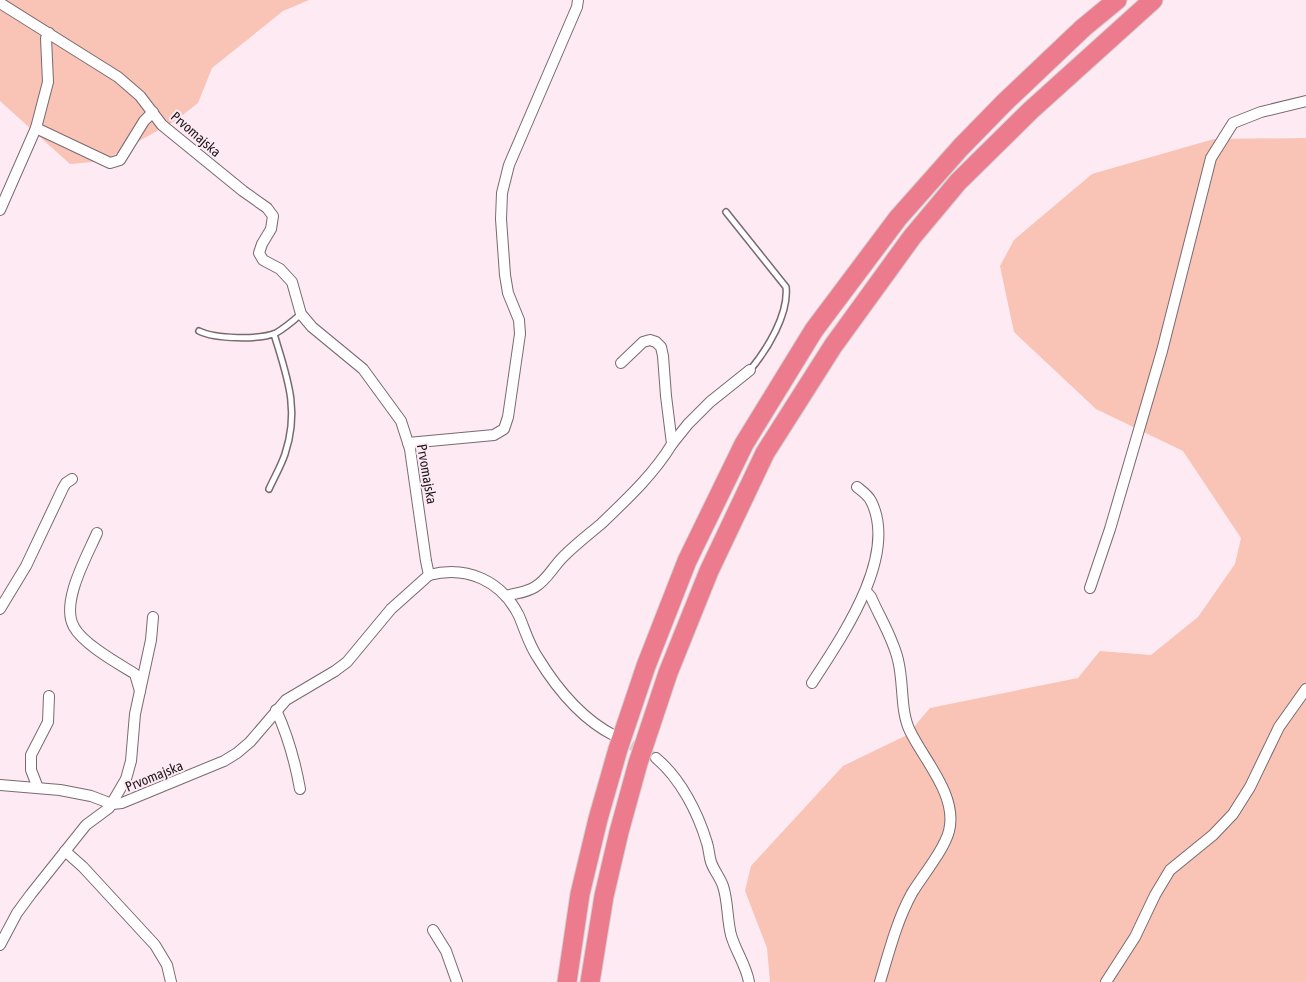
<svg xmlns="http://www.w3.org/2000/svg" width="1306" height="982" font-family="'Asap Condensed',sans-serif">
<style>
.grass{fill:#f9c3b6}
.lines{fill:none;stroke-linecap:round;stroke-linejoin:round}
.street-tunnel{stroke:#dccad2;stroke-width:10;stroke-dasharray:10 5;stroke-linecap:butt}
.lane-casing{stroke:#796a70;stroke-width:8}
.street-casing{stroke:#796a70;stroke-width:12}
.highway-casing{stroke:#d2d1d1;stroke-width:21}
.lane{stroke:#fff;stroke-width:5}
.street{stroke:#fff;stroke-width:10}
.highway{stroke:#ec7c8d;stroke-width:19}
.labels{text-anchor:middle;stroke-width:4;stroke-linejoin:round;paint-order:stroke}
.street-label{font-size:14px;fill:#1f181b;stroke:#fdeaf2}
</style>
<rect width="100%" height="100%" fill="#fdeaf2"/>
<g class="grass">
<polygon points="0,0 309,0 283,11 212,68 198,103 175,121 103,161 70,164 0,101"/>
<polygon points="1306,138 1306,982 770,982 767,948 745,891 751,866 843,766 907,735 930,708 1078,678 1100,651 1151,655 1198,617 1235,564 1241,538 1183,451 1096,409 1014,332 1000,266 1014,240 1092,174 1214,139"/>
</g>
<g class="lines">
<polyline class="street-tunnel" points="618,738 656,758"/>
<g class="lane-casing">
<g id="lane">
<path d="M726,212L786,287C789,314 767,350 750,370"/>
<path d="M199,331C215,339 259,340 276,333C285,328 293,321 301,314"/>
<path d="M269,489C274,478 281,466 285,454C300,409 287,377 274,334"/>
</g>
</g>
<g class="street-casing">
<g id="street">
<polyline points="0,3 118,77 140,96 162,125 243,191 267,208 273,216 271,229 262,244 259,253 263,260 280,269 292,282 301,314 312,327 363,369 401,421 410,449 426,561 429,575 391,609 347,662 335,671 286,700 250,742 237,753 224,761 122,803 112,804 91,796 60,790 0,785"/>
<polyline points="36,128 110,163 120,160 144,121 153,112"/>
<polyline points="0,210 36,128 48,82 46,38 49,33"/>
<polyline points="408,443 494,435 504,429 508,417 520,334 519,320 508,293 505,275 501,219 502,193 509,165 577,7 578,0"/>
<polyline points="672,444 688,424 710,402 750,370"/>
<path d="M97,533C87,556 60,603 74,627C83,644 119,664 135,674L140,691"/>
<path d="M429,575C467,565 502,581 519,616C525,630 529,645 538,658C557,689 583,720 615,736"/>
<polyline points="1090,588 1110,529 1162,351 1211,158 1233,123 1261,112 1306,101"/>
<path d="M866,591L871,597C880,618 893,638 898,660C904,683 900,711 910,731C924,760 958,796 949,831C944,850 923,875 912,893C897,920 889,952 880,982"/>
<path d="M506,596C516,593 525,593 535,587C547,580 553,567 563,557C575,545 588,535 601,524C626,500 654,474 672,444L666,396L663,356L661,347L656,342L650,340L643,342L621,363"/>
<polyline points="0,609 26,566 63,488 66,483 72,479"/>
<path d="M812,683C841,638 899,556 871,501C868,495 862,491 857,487"/>
<path d="M276,710C288,736 295,761 300,789"/>
<path d="M656,758C681,779 698,813 707,843C709,849 709,856 711,862C714,871 720,877 723,886C728,901 727,919 731,935C736,952 746,965 749,982"/>
<polyline points="38,788 31,770 31,755 48,722 49,696"/>
<polyline points="65,851 83,867 155,945 167,965 171,982"/>
<polyline points="433,930 446,951 457,982"/>
<polyline points="0,945 17,913 31,894 86,825 109,808 126,779 131,761 135,714 151,640 153,617"/>
<polyline points="1106,982 1135,937 1155,895 1170,870 1213,835 1233,814 1250,787 1279,727 1306,689"/>
</g>
</g>
<g class="highway-casing">
<g id="highway">
<polyline points="567,982 580,894 598,819 618,749 646,666 687,561 744,444 814,330 898,218 961,147 1005,102 1083,28 1117,0"/>
<polyline points="590,982 604,896 619,832 638,763 668,673 709,571 765,453 833,346 912,237 958,182 1030,111 1153,0"/>
</g>
</g>
<use href="#lane" class="lane"/>
<use href="#street" class="street"/>
<use href="#highway" class="highway"/>
</g>
<g class="labels">
<g class="street-label">
<text transform="translate(196 134) rotate(41)" y="5">Prvomajska</text>
<text transform="translate(427 474) rotate(80)" y="5">Prvomajska</text>
<text transform="translate(154 776) rotate(-22)" y="5">Prvomajska</text>
</g>
</g>
</svg>
